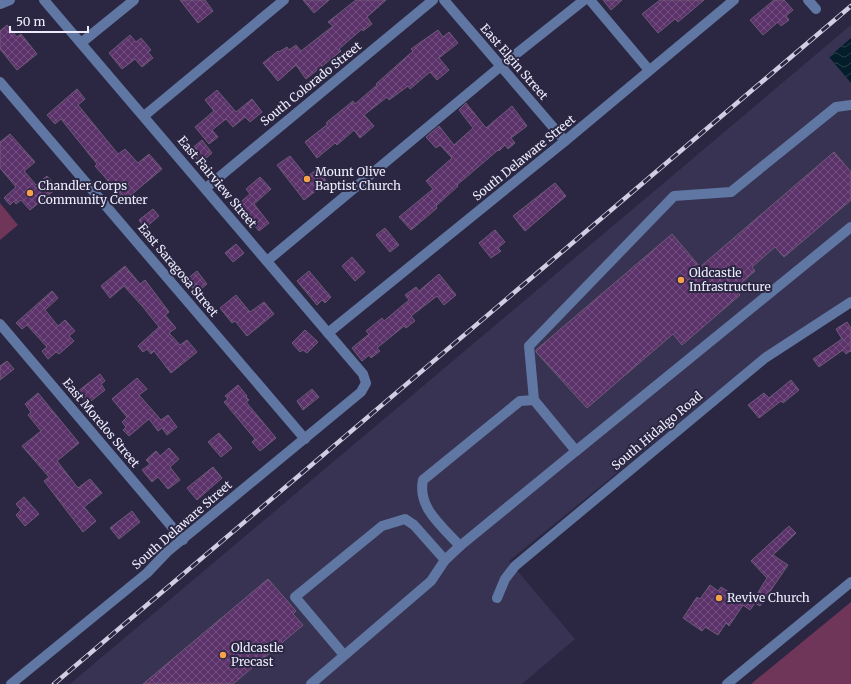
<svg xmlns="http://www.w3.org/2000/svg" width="851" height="684" font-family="Merriweather,serif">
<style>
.built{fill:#383352}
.green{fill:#6f365a}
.water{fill:url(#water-waves)}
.building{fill:url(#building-cross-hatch);stroke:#6e5b75}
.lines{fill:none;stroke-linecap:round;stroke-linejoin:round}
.minor{stroke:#5f77a2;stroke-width:10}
.rail-casing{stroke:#d0cee2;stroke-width:4.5}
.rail{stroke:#2b2742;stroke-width:3;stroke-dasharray:9;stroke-linecap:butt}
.poi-dot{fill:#f7a148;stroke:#2b2742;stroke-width:1.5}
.labels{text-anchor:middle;stroke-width:4;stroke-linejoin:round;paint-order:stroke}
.street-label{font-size:12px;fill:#edecfe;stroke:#2b2742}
.poi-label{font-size:12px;fill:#edecfe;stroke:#2b2742;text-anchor:start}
</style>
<defs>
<pattern id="water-waves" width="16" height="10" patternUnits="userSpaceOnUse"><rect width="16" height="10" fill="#031d2b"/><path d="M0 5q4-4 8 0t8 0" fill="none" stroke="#283e4b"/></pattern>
<pattern id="building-cross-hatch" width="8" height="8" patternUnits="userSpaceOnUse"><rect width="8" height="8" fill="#5c326b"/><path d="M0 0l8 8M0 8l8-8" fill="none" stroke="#745081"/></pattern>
</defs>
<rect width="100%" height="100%" fill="#2b2742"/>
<polygon class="built" points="851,25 851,297 759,357 509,561 575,639 522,684 70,684"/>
<g class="green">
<polygon points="0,203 18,225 0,240"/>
<polygon points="851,602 851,684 751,684"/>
</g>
<polygon class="water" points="851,38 851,83 829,57"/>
<g class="building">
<polygon points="180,0 205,0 213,11 198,23"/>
<polygon points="303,0 329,0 314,13"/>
<polygon points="356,0 386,0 367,17 372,24 363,31 362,29 339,49 341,51 306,79 296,65 278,81 263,63 278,51 279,52 287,47 289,50 296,45 301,51 333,26 328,22"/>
<polygon points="603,0 622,0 611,10"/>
<polygon points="660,0 704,0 678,22 675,19 658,33 642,14"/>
<polygon points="774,0 784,0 793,10 786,16 789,20 781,26 778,22 763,35 750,20"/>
<polygon points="7,25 17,37 21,34 37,54 17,70 0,49 0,31"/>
<polygon points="438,30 443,37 449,32 458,43 439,58 449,70 437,80 430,72 410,89 408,86 389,100 387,97 364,115 374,126 360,138 354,130 337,145 335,143 317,158 305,142 328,124 326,123 353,101 355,104 377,85 376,84 413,51 411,49"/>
<polygon points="130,35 136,42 141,38 151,50 148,52 153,58 142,67 135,59 122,69 109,53"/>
<polygon points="77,89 85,99 78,105 118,154 125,149 138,163 149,154 162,169 125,200 95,166 97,164 61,119 55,124 47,115"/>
<polygon points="217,90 236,112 252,99 262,112 250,122 245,117 233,127 226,119 212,130 218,137 209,144 195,127 214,111 205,100"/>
<polygon points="466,103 486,128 512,106 527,126 511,138 515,143 508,149 505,145 499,151 498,150 457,185 458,186 436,206 437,208 411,230 399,217 433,189 426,181 452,158 440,145 436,148 426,137 439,126 454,145 473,128 459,110"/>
<polygon points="10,134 35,162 24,171 36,185 47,176 57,188 30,210 21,200 16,204 14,201 10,205 4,198 16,187 0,168 0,142"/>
<polygon points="202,140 212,153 200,163 190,150"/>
<polygon points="834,152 851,172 851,200 784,257 775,247 752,267 755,271 734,289 740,295 682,345 673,334 587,408 536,352 536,350 672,234 700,267"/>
<polygon points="290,156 307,177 317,169 327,182 304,200 277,165"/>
<polygon points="260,177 271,189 254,204 269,223 259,231 237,205 250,194 246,189"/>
<polygon points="555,183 566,196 525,231 513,216"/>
<polygon points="153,209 159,216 145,228 139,220"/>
<polygon points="385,228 399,245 390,252 376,235"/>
<polygon points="495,230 505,242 498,248 501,251 491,258 479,243"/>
<polygon points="236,244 244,253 233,262 225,253"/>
<polygon points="352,257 365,272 355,281 342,266"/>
<polygon points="125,266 140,284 145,280 169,312 165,315 176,328 169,333 180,345 187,340 197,352 171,373 154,351 151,354 147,349 143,352 138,346 159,327 143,307 124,286 110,298 101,286"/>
<polygon points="197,271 207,284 196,293 186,280"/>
<polygon points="309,271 331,297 325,303 322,300 317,305 297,281"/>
<polygon points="439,274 456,295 444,305 437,296 411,316 415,321 406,328 404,326 377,348 380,351 371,358 369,355 362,361 352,348 369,334 366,331 382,318 384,321 409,300 405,295 416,287 419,291"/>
<polygon points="52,291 58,298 45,310 58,326 65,320 75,331 69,336 74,341 59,354 56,352 48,359 42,351 47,347 27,325 22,329 16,323"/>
<polygon points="236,295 250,312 264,302 274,314 247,336 235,321 232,323 220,308"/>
<polygon points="847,322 851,328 851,352 850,351 846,354 843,350 819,367 813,359 842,339 836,329"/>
<polygon points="305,330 318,342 307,353 303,350 300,352 292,343"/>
<polygon points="7,361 14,369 0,380 0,366"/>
<polygon points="100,374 105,381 101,384 105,390 87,404 77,392"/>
<polygon points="137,378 147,389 139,395 161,420 168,415 177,427 167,435 162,428 158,431 149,419 129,436 123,430 126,427 122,422 127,417 112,399"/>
<polygon points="791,380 799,390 783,403 781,401 759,418 748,405 764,393 769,398"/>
<polygon points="238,385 247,396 246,397 249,400 246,402 276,438 260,451 252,442 255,439 224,402 228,399 225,396"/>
<polygon points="312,389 319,397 303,410 297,401"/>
<polygon points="38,393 79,443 57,461 78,488 90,479 102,493 84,507 96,521 83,532 44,481 49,477 22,446 41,431 28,415 31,412 25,404"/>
<polygon points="219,433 232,448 221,457 208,442"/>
<polygon points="169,448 179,459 170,467 180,480 168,489 158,477 152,482 142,470 150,464 146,460 156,451 160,456"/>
<polygon points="213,467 222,478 197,500 187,488"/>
<polygon points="24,497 39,514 25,526 16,515 21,510 16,504"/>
<polygon points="132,511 140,522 119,539 110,528"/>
<polygon points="789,526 796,533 773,555 788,565 760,606 755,603 750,610 743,605 729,626 726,623 718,635 705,627 702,631 683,618 697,597 700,599 710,585 718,591 721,587 743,601 747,594 754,599 767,578 751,561"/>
<polygon points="268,579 296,611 293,614 303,625 233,684 143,684"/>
</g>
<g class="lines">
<g class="minor">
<polyline points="444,0 565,141"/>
<polyline points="590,0 649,70"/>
<polyline points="808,0 816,9"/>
<polyline points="0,4 10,0"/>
<polyline points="81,43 134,0"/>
<polyline points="0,82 305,439"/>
<polyline points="851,105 836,107 731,192 674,196 529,346 534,400 576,451 851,227"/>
<polyline points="144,116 284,0"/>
<polyline points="206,188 433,0"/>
<polyline points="267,261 501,66 584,0"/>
<polyline points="0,324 183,540"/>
<polyline points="328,333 565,141 734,0"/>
<path d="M460,546C443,527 417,508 423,480L520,401L534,400"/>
<polyline points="497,598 505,579 515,566 765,358 851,302"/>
<polyline points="344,655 295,597 382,526 405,519 414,525 445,560"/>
<polyline points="11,684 147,573 167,552 361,392 366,383 363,374 44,0"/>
<polyline points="311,684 431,581 445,560 460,546 576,451"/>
<polyline points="727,684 851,582"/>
</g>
<g class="rail-casing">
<polyline id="rail" points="54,684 851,6"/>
</g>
<use href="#rail" class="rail"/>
</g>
<g class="poi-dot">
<circle cx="307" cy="179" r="4"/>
<circle cx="30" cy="193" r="4"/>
<circle cx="681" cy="280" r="4"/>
<circle cx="719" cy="598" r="4"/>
<circle cx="223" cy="655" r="4"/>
</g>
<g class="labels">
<g class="street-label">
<text transform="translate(514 62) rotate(49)" y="4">East Elgin Street</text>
<text transform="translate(311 84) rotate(-39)" y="4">South Colorado Street</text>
<text transform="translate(524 158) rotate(-39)" y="4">South Delaware Street</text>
<text transform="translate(217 182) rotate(50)" y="4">East Fairview Street</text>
<text transform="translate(178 270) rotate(50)" y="4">East Saragosa Street</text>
<text transform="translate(101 423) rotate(50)" y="4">East Morelos Street</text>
<text transform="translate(657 431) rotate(-40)" y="4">South Hidalgo Road</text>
<text transform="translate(182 525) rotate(-41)" y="4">South Delaware Street</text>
</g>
<g class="poi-label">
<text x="315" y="176">Mount Olive<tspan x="315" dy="14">Baptist Church</tspan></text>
<text x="38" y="190">Chandler Corps<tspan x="38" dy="14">Community Center</tspan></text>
<text x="689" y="277">Oldcastle<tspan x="689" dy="14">Infrastructure</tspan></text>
<text x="727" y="602">Revive Church</text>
<text x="231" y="652">Oldcastle<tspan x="231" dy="14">Precast</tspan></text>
</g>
</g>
<path d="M10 26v6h78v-6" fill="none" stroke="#edecfe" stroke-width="2"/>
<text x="16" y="26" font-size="12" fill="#edecfe" stroke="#2b2742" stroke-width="3" paint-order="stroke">50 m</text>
</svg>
